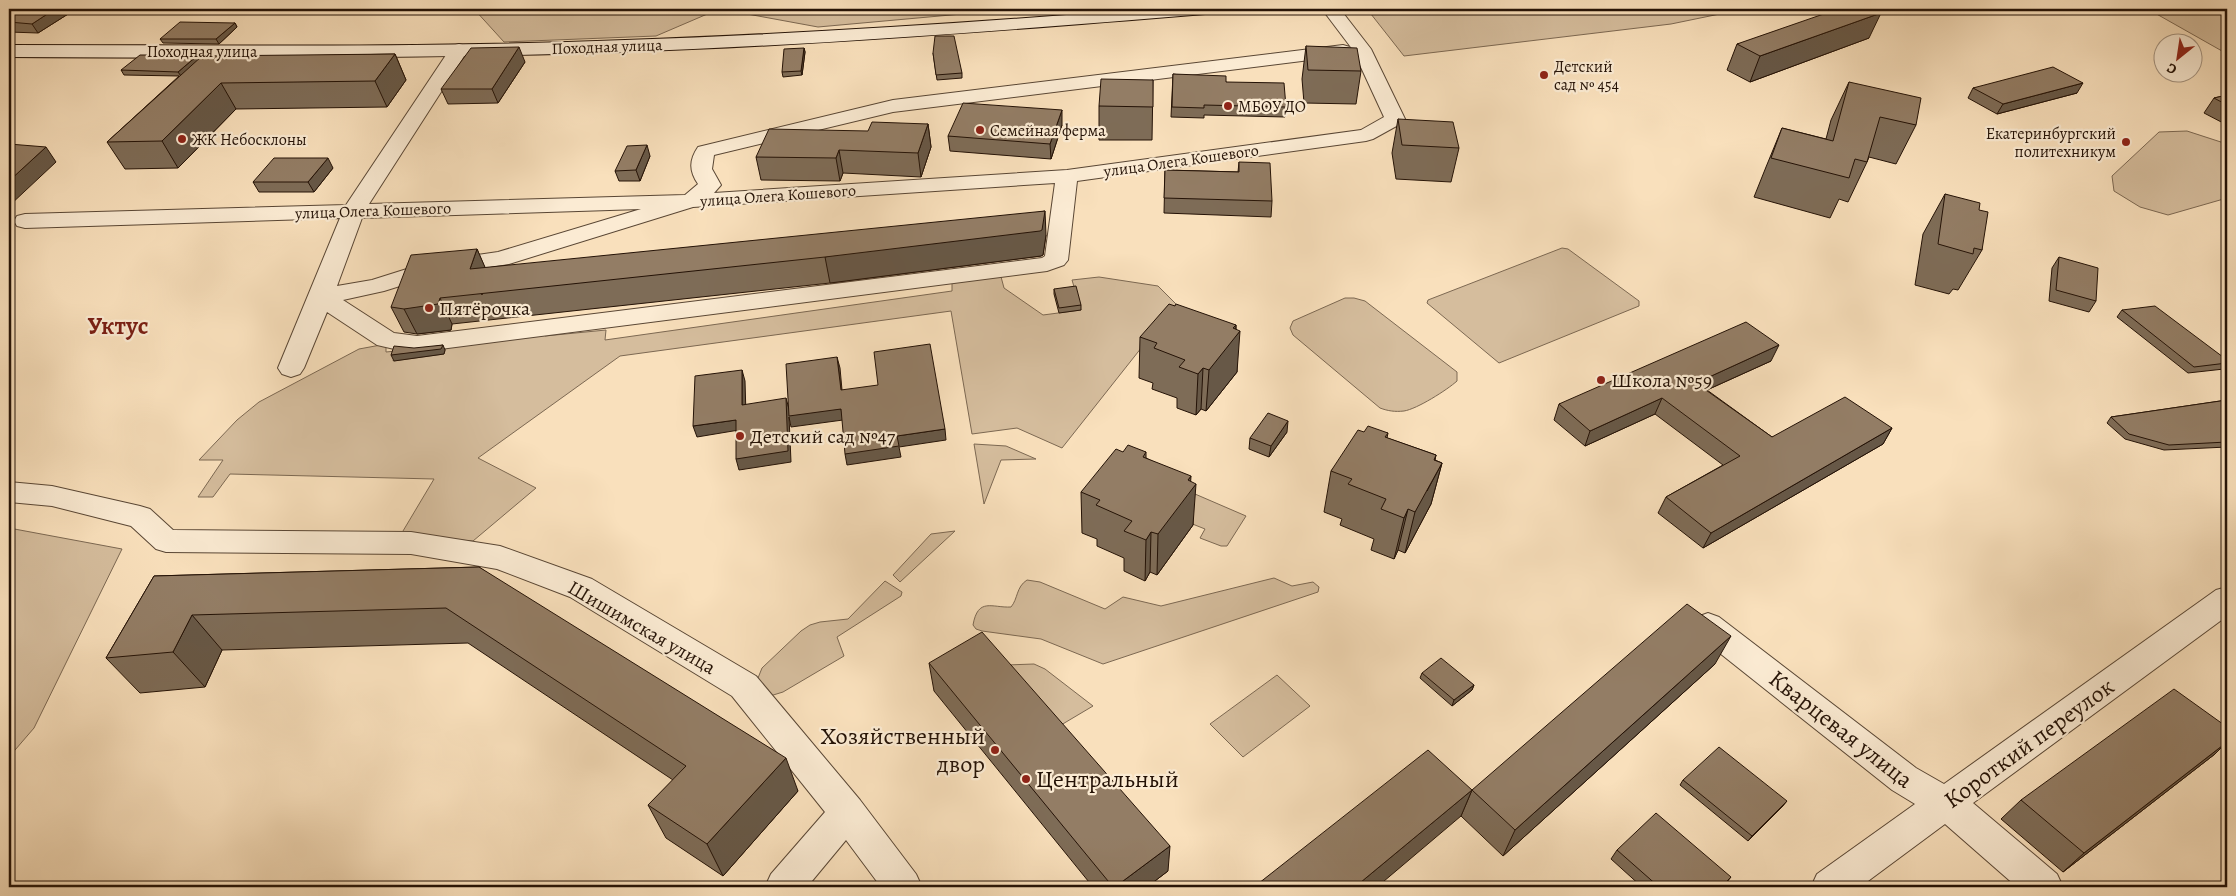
<svg xmlns="http://www.w3.org/2000/svg" width="2236" height="896" font-family="Alegreya,serif">
<style>
.green{fill:#d5bd9d;stroke:#7c6852}
.lines{fill:none;stroke-linecap:round;stroke-linejoin:round}
.minor-casing{stroke:#594634;stroke-width:2}
.secondary-casing{stroke:#241206;stroke-width:2}
.minor{fill:#fbebd3;fill-rule:evenodd}
.secondary{fill:#fbebd3;fill-rule:evenodd}
.wall{fill:#7e6c57;stroke:#241206}
.shaded-wall{fill:#675847;stroke:#241206}
.building{fill:#937d65;stroke:#241206}
.poi-dot{fill:#8f2418;stroke:#fbebd3;stroke-width:2}
.labels{text-anchor:middle;stroke-width:4.5;stroke-linejoin:round;paint-order:stroke}
.far-street-label{font-size:16px;fill:#241206;stroke:#fbebd3}
.far-poi-label{font-size:16px;fill:#241206;stroke:#fbebd3;text-anchor:start}
.poi-label{font-size:20px;fill:#241206;stroke:#fbebd3;text-anchor:start}
.street-label{font-size:20px;fill:#241206;stroke:#fbebd3}
.near-street-label{font-size:24px;fill:#241206;stroke:#fbebd3}
.near-poi-label{font-size:24px;fill:#241206;stroke:#fbebd3;text-anchor:end}
.district-label{font-size:25px;font-weight:bold;fill:#7a1f14;stroke:#fbebd3}
</style>
<rect width="100%" height="100%" fill="#f9e0bc"/>
<filter id="stains"><feTurbulence type="fractalNoise" baseFrequency=".004" numOctaves="4"/><feColorMatrix values="0 0 0 0 .2 0 0 0 0 .09 0 0 0 0 .02 0 0 0 .5 -.17"/></filter>
<radialGradient id="worn" r=".72"><stop offset=".6" stop-color="#630" stop-opacity="0"/><stop offset="1" stop-color="#630" stop-opacity=".3"/></radialGradient>
<g class="green">
<polygon points="474,9 719,9 656,36 504,42"/>
<polygon points="720,9 1017,9 818,27"/>
<polygon points="1367,9 1744,9 1671,24 1404,56"/>
<polygon points="2153,12 2227,12 2227,52 2222,51"/>
<polygon points="2187,131 2227,144 2227,198 2168,215 2140,207 2114,191 2112,176 2159,132"/>
<polygon points="1562,248 1568,249 1639,301 1639,306 1499,363 1427,303 1428,300"/>
<polygon points="1000,273 1004,288 1043,315 1081,310 1072,280 1099,277 1158,286 1176,304 1062,448 1017,428 972,434 951,311 620,356 478,458 536,488 473,541 400,536 434,479 230,474 213,497 198,497 223,460 199,460 237,420 259,402 359,349 386,344 386,352 396,351 393,361 444,354 447,344 544,332 545,336 606,330 605,340 952,291 952,278"/>
<path d="M1345,298H1354L1365,301L1457,372V381C1447,390 1417,409 1404,411C1395,412 1388,411 1380,408L1293,335L1290,328L1293,321Z"/>
<polygon points="974,444 1006,446 1036,459 1001,460 984,504"/>
<polygon points="1195,494 1246,516 1227,546 1221,546 1200,538 1205,529 1185,521"/>
<polygon points="9,528 122,549 34,728 9,757"/>
<polygon points="955,531 900,582 893,575 931,534"/>
<path d="M1274,578L1292,586L1313,582L1319,587L1318,592L1103,664L1041,639L982,631L976,629L973,625C978,597 992,608 1011,607C1018,599 1016,587 1027,580L1040,582L1105,609L1123,597L1161,606Z"/>
<polygon points="885,581 902,592 901,596 837,637 844,656 783,692 770,696 759,685 758,678 762,668 801,631 810,625 820,622 848,619"/>
<polygon points="1034,664 1045,669 1093,706 1061,725 1006,665"/>
<polygon points="1277,675 1310,706 1243,757 1210,724"/>
</g>
<g class="lines">
<g class="minor-casing">
<g id="minor">
<path d="M1322,9H1340L1371,49L1405,119L1402,123L1373,139L1366,141L1077,181L1068,260L1064,265L1047,271L417,352L403,351L377,345L327,312L304,368L300,374L291,377L282,374L278,368L340,218L25,228L17,226L14,221L17,216L25,214L346,205L452,46L459,44L466,46L468,50L369,204L685,195L698,184C689,171 689,160 698,147L893,100L1343,45L1350,47L1352,51L1350,55L893,112L714,155L712,169L721,185L714,193L1067,170L1361,130L1384,117L1353,50ZM1055,183L1045,256L1042,258L417,336L394,333L343,300L384,291L432,276L509,264L693,207ZM641,209L498,252L429,262L372,280L337,286L362,218Z"/>
<polygon points="9,482 52,486 140,506 150,509 173,530 411,532 500,546 592,579 756,676 860,800 916,874 922,887 881,887 846,840 807,887 765,887 771,874 825,812 732,696 570,597 497,569 411,554 166,552 156,549 131,526 52,506 9,502"/>
<polygon points="2227,587 2227,616 1973,803 2057,874 2063,887 2017,887 1945,824 1860,887 1811,887 1817,874 1915,804 1892,790 1697,635 1692,626 1697,617 1708,613 1719,617 1916,768 1944,784 2216,590"/>
</g>
</g>
<g class="secondary-casing">
<path id="secondary" d="M1143,9H1214L1211,13L1205,14C1011,30 817,45 623,52C418,59 213,58 9,57V45C214,45 420,48 625,40C798,34 970,23 1143,9Z"/>
</g>
<use href="#minor" class="minor"/>
<use href="#secondary" class="secondary"/>
</g>
<g class="wall">
<polygon points="76,9 38,33 9,32 9,17"/>
<polygon points="235,23 237,27 219,44 163,43 160,39"/>
<polygon points="1869,38 1750,82 1727,70 1737,44"/>
<polygon points="1306,46 1361,71 1356,104 1304,103 1302,79"/>
<polygon points="804,48 805,52 802,75 783,77 782,72"/>
<polygon points="933,53 962,73 962,78 937,80"/>
<polygon points="395,54 406,80 387,107 236,109 178,168 125,169 107,142 179,76 124,75 121,70 200,58"/>
<polygon points="525,62 498,103 448,104 441,89"/>
<polygon points="1173,74 1226,82 1286,107 1285,117 1204,115 1204,118 1171,117"/>
<polygon points="1153,80 1152,140 1099,140 1099,106"/>
<polygon points="1849,82 1916,125 1896,164 1869,157 1867,162 1848,202 1839,199 1830,218 1754,197 1766,167 1782,128 1826,139 1831,120"/>
<polygon points="1973,88 2077,93 1997,114 1968,98"/>
<polygon points="2227,95 2227,125 2204,113 2214,98"/>
<polygon points="1398,119 1459,148 1451,182 1396,179 1392,153"/>
<polygon points="928,124 931,147 921,177 843,173 840,181 761,180 756,157"/>
<polygon points="1062,125 1051,159 950,151 948,136"/>
<polygon points="650,156 640,181 619,181 615,171"/>
<polygon points="1239,162 1272,201 1271,217 1164,213 1165,170 1238,172"/>
<polygon points="333,168 314,192 259,192 253,182"/>
<polygon points="1945,194 1979,210 1982,250 1958,290 1953,289 1949,294 1915,285 1923,234"/>
<polygon points="1046,235 1043,255 1041,256 830,283 452,324 451,330 417,334 404,332 391,307 477,249 485,268"/>
<polygon points="2059,257 2096,301 2089,312 2049,301 2052,268"/>
<polygon points="1054,289 1081,305 1081,310 1059,313 1054,294"/>
<polygon points="2122,310 2227,360 2227,365 2224,369 2188,373 2117,317"/>
<polygon points="1236,325 1237,372 1206,411 1201,409 1196,415 1177,408 1177,398 1152,389 1153,383 1139,378 1140,337"/>
<polygon points="1771,361 1707,390 1772,437 1892,428 1883,444 1703,548 1658,513 1666,497 1723,465 1655,414 1585,446 1554,420 1559,404"/>
<polygon points="2227,400 2227,447 2164,450 2125,439 2107,423 2111,417"/>
<polygon points="1287,432 1269,457 1249,449 1250,438"/>
<polygon points="1364,432 1388,433 1387,438 1436,455 1435,460 1442,463 1431,504 1405,553 1398,550 1394,559 1371,550 1374,539 1340,525 1342,519 1324,512 1331,471"/>
<polygon points="1123,452 1146,452 1146,458 1191,482 1193,525 1157,575 1150,572 1145,581 1124,571 1124,558 1097,546 1097,539 1082,533 1081,492"/>
<polygon points="479,567 798,791 723,876 666,838 648,805 673,780 468,643 222,650 205,687 140,693 106,658 154,576"/>
<polygon points="929,663 1168,871 1147,887 1093,887 934,691"/>
<polygon points="1715,664 1503,856 1461,816 1472,790"/>
<polygon points="1422,673 1474,685 1472,690 1452,706 1420,678"/>
<polygon points="2215,754 2063,872 2001,819 2021,800"/>
<polygon points="1683,780 1783,806 1748,841 1680,785"/>
<polygon points="1617,850 1723,887 1642,887 1611,859"/>
</g>
<g class="shaded-wall">
<polygon points="55,9 76,9 38,33 32,24"/>
<polygon points="1881,13 1869,38 1750,82 1760,56"/>
<polygon points="235,23 237,27 219,44 216,39"/>
<polygon points="519,47 525,62 498,103 492,89"/>
<polygon points="804,48 805,52 802,75 801,71"/>
<polygon points="395,54 406,80 387,107 375,81"/>
<polygon points="198,55 201,60 181,76 178,72"/>
<polygon points="221,83 236,109 178,168 162,141"/>
<polygon points="2083,83 2077,93 1997,114 2003,104"/>
<polygon points="1062,110 1062,125 1051,159 1050,144"/>
<polygon points="928,124 931,147 921,177 918,153"/>
<polygon points="647,145 650,156 640,181 636,170"/>
<polygon points="46,147 56,162 9,206 9,181"/>
<polygon points="839,150 843,173 840,181 836,158"/>
<polygon points="328,158 333,168 314,192 308,182"/>
<polygon points="1045,211 1046,235 1043,255 1041,256 830,283 825,257"/>
<polygon points="477,249 488,274 482,295 470,269"/>
<polygon points="440,298 452,324 451,330 417,334 404,309"/>
<polygon points="1236,325 1235,337 1240,331 1237,372 1206,411 1209,370 1233,328"/>
<polygon points="443,345 445,350 444,354 394,361 391,355"/>
<polygon points="1779,345 1771,361 1689,398 1696,383"/>
<polygon points="837,357 840,368 843,401 841,390"/>
<polygon points="1203,368 1201,409 1196,415 1198,374"/>
<polygon points="742,370 745,381 746,416 742,405"/>
<polygon points="786,398 789,409 841,409 843,420 791,427 789,417 791,462 739,470 736,459"/>
<polygon points="1662,398 1655,414 1585,446 1590,431"/>
<polygon points="736,420 739,430 697,437 693,426"/>
<polygon points="1288,421 1287,432 1269,457 1271,446"/>
<polygon points="1892,428 1883,444 1703,548 1711,533"/>
<polygon points="945,429 946,440 899,447 901,457 847,465 845,454 897,436"/>
<polygon points="1436,455 1427,491 1442,463 1431,504 1405,553 1415,512 1434,460"/>
<polygon points="1191,476 1190,491 1196,484 1193,525 1157,575 1158,534 1188,480"/>
<polygon points="1408,509 1398,550 1394,559 1404,518"/>
<polygon points="1151,532 1150,572 1145,581 1146,540"/>
<polygon points="192,615 222,650 205,687 173,652"/>
<polygon points="1731,636 1715,664 1503,856 1515,830"/>
<polygon points="1474,685 1472,690 1452,706 1454,700"/>
<polygon points="2227,742 2215,754 2063,872 2084,853"/>
<polygon points="786,758 798,791 723,876 707,844"/>
<polygon points="1472,790 1461,816 1377,887 1355,887"/>
<polygon points="1787,801 1783,806 1748,841 1752,836"/>
<polygon points="1170,846 1168,871 1147,887 1115,887"/>
<polygon points="9,850 12,852 9,858"/>
<polygon points="1731,877 1724,886 1721,887"/>
</g>
<g class="building">
<polygon points="21,9 55,9 32,24 9,22 9,17"/>
<polygon points="1838,9 1872,9 1881,13 1760,56 1737,44"/>
<polygon points="180,22 235,23 216,39 160,39"/>
<polygon points="935,36 954,36 962,73 936,75 933,53"/>
<polygon points="1306,46 1357,48 1361,71 1308,70"/>
<polygon points="519,47 492,89 441,89 471,48"/>
<polygon points="804,48 801,71 782,72 784,49"/>
<polygon points="395,54 375,81 221,83 162,141 107,142 202,56"/>
<polygon points="140,55 198,55 178,72 121,70"/>
<polygon points="2053,67 2083,83 2003,104 1973,88"/>
<polygon points="1173,74 1226,76 1226,82 1284,83 1286,107 1204,105 1204,108 1172,107"/>
<polygon points="1101,79 1153,80 1153,107 1099,106"/>
<polygon points="1849,82 1921,98 1916,125 1880,117 1867,162 1855,159 1849,178 1771,158 1782,128 1833,141"/>
<polygon points="2227,95 2227,105 2214,98"/>
<polygon points="963,103 1062,110 1050,144 948,136"/>
<polygon points="1398,119 1453,122 1459,148 1402,145"/>
<polygon points="872,122 928,124 918,153 839,150 836,158 756,157 769,129 868,131"/>
<polygon points="9,144 46,147 9,181"/>
<polygon points="647,145 636,170 615,171 627,146"/>
<polygon points="274,158 328,158 308,182 253,182"/>
<polygon points="1239,162 1270,163 1272,201 1164,198 1165,170 1239,172"/>
<polygon points="1945,194 1980,203 1979,210 1988,212 1982,250 1974,248 1973,254 1938,244"/>
<polygon points="1045,211 1042,230 1040,231 825,257 440,298 438,304 404,309 391,307 411,255 477,249 470,269"/>
<polygon points="2059,257 2098,268 2096,301 2056,290"/>
<polygon points="1076,286 1081,305 1059,308 1054,289"/>
<polygon points="1169,304 1175,306 1176,304 1236,325 1233,328 1240,331 1209,370 1203,368 1198,374 1179,367 1185,360 1154,348 1157,343 1140,337"/>
<polygon points="2155,306 2227,360 2227,363 2194,367 2122,310"/>
<polygon points="1746,322 1779,345 1696,383 1772,437 1845,397 1892,428 1711,533 1666,497 1740,456 1662,398 1590,431 1559,404"/>
<polygon points="930,344 945,429 897,436 899,446 845,454 841,409 789,416 786,364 837,357 841,390 878,385 874,352"/>
<polygon points="443,345 441,349 391,355 394,346 414,348"/>
<polygon points="742,370 742,405 786,398 788,451 736,459 736,420 693,426 695,376"/>
<polygon points="2227,400 2227,442 2169,445 2129,434 2111,417"/>
<polygon points="1268,413 1288,421 1271,446 1250,438"/>
<polygon points="1368,426 1388,433 1385,437 1436,455 1434,460 1442,463 1415,512 1408,509 1404,518 1381,509 1386,499 1348,484 1352,479 1331,471 1358,430 1364,432"/>
<polygon points="1128,445 1146,452 1143,457 1191,476 1188,480 1196,484 1158,534 1151,532 1146,540 1124,531 1132,521 1096,505 1100,500 1081,492 1116,449 1123,452"/>
<polygon points="479,567 786,758 707,844 648,805 686,766 446,608 192,615 173,652 106,658 154,576"/>
<polygon points="1687,604 1731,636 1515,830 1472,790"/>
<polygon points="982,632 1170,846 1115,887 1113,887 929,663"/>
<polygon points="1441,658 1474,685 1454,700 1422,673"/>
<polygon points="2174,689 2227,727 2227,742 2084,853 2021,800"/>
<polygon points="1719,747 1787,801 1752,836 1683,780"/>
<polygon points="1428,750 1472,790 1355,887 1254,887"/>
<polygon points="1656,813 1731,877 1721,887 1659,887 1617,850"/>
</g>
<g class="poi-dot">
<circle cx="1544" cy="75" r="5"/>
<circle cx="1228" cy="106" r="5"/>
<circle cx="980" cy="130" r="5"/>
<circle cx="182" cy="139" r="5"/>
<circle cx="2126" cy="142" r="5"/>
<circle cx="429" cy="308" r="5"/>
<circle cx="1601" cy="380" r="5"/>
<circle cx="740" cy="436" r="5"/>
<circle cx="995" cy="750" r="5"/>
<circle cx="1026" cy="779" r="5"/>
</g>
<g class="labels">
<g class="far-street-label">
<text transform="translate(607 46) rotate(-2)" y="6">Походная улица</text>
<text x="202" y="57">Походная улица</text>
<text transform="translate(1181 160) rotate(-8)" y="6">улица Олега Кошевого</text>
<text transform="translate(778 195) rotate(-4)" y="6">улица Олега Кошевого</text>
<text transform="translate(373 210) rotate(-2)" y="6">улица Олега Кошевого</text>
</g>
<g class="far-poi-label">
<text x="1554" y="72">Детский<tspan x="1554" dy="18">сад № 454</tspan></text>
<text x="1238" y="112">МБОУ ДО</text>
<text x="990" y="136">Семейная ферма</text>
<text x="2116" y="139" text-anchor="end">Екатеринбургский<tspan x="2116" dy="18">политехникум</tspan></text>
<text x="192" y="145">ЖК Небосклоны</text>
</g>
<g class="poi-label">
<text x="439" y="315">Пятёрочка</text>
<text x="1611" y="387">Школа №59</text>
<text x="750" y="443">Детский сад №47</text>
</g>
<g class="street-label">
<text transform="translate(642 627) rotate(30)" y="7">Шишимская улица</text>
</g>
<g class="near-street-label">
<text transform="translate(1841 729) rotate(38)" y="8">Кварцевая улица</text>
<text transform="translate(2029 743) rotate(-36)" y="8">Короткий переулок</text>
</g>
<g class="near-poi-label">
<text x="985" y="744">Хозяйственный<tspan x="985" dy="28">двор</tspan></text>
<text x="1036" y="787" text-anchor="start">Центральный</text>
</g>
<g class="district-label">
<text x="118" y="334">Уктус</text>
</g>
</g>
<rect width="2236" height="896" fill="none" stroke="#f9e0bc" stroke-width="30"/>
<rect x="10" y="10" width="2216" height="876" fill="none" stroke="#241206" stroke-width="2.5"/>
<rect x="15" y="15" width="2206" height="866" fill="none" stroke="#241206"/>
<g transform="translate(2178 58) rotate(210)"><circle r="24" fill="#fbebd3" stroke="#a59481"/>
<path d="M0-4L9 19L0 12L-9 19Z" fill="#8f2418"/>
<text y="-8" font-size="14" font-weight="bold" text-anchor="middle" fill="#241206">С</text>
</g>
<rect width="100%" height="100%" filter="url(#stains)"/>
<rect width="100%" height="100%" fill="url(#worn)"/>
</svg>
